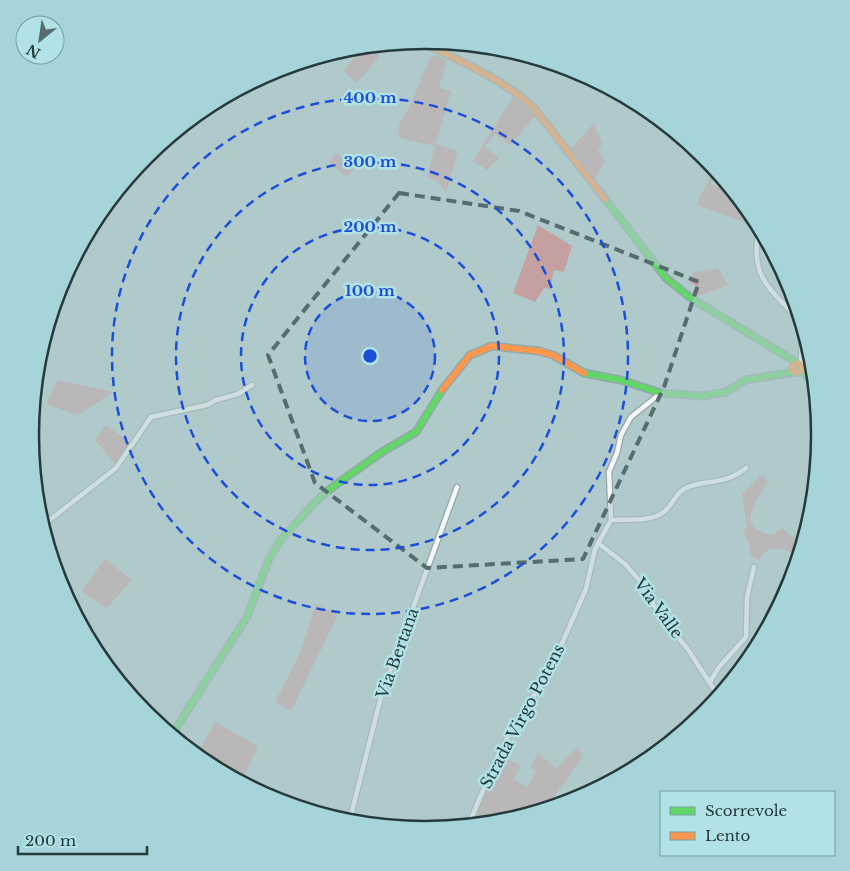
<svg xmlns="http://www.w3.org/2000/svg" width="850" height="871" font-family="'Libre Baskerville',serif">
<style>
.green{fill:#c4a1a0}
.lines{fill:none;stroke-linecap:round;stroke-linejoin:round}
.street-casing{stroke:#93a8aa;stroke-width:7}
.fast-casing{stroke:#93a8aa;stroke-width:9}
.slow-casing{stroke:#93a8aa;stroke-width:9}
.street{stroke:#f3f7f7;stroke-width:4.5}
.fast{stroke:#63d668;stroke-width:6}
.slow{stroke:#ff974d;stroke-width:6}
.marked{fill:none;stroke:#566c6e;stroke-width:4;stroke-dasharray:10 6;stroke-linejoin:round}
.ring{fill:none;stroke:#1d4ed8;stroke-width:2.5;stroke-dasharray:9 6}
.labels{text-anchor:middle;stroke-width:5;stroke-linejoin:round;paint-order:stroke}
.street-label{font-size:16px;fill:#263a3c;stroke:#b0e2e6}
.rim{fill:none;stroke:#263a3c;stroke-width:2.5}
.centre{fill:#1d4ed8;stroke:#b0e2e6;stroke-width:2.5}
.ring-label{font-size:15px;text-anchor:middle;font-weight:bold;fill:#1d4ed8;stroke:#b0e2e6;stroke-width:5;stroke-linejoin:round;paint-order:stroke}
</style>
<rect width="100%" height="100%" fill="#b0cacc"/>
<g class="green">
<polygon points="368,46 380,56 357,83 343,71 363,47"/>
<polygon points="435,55 447,61 439,88 451,91 436,144 458,151 446,193 438,182 427,177 435,146 402,139 398,133 399,124 411,104 430,58"/>
<polygon points="514,95 536,116 510,145 495,134 485,147 499,158 487,170 473,161"/>
<polygon points="594,123 602,144 598,152 605,160 595,181 571,148"/>
<polygon points="337,153 354,169 346,177 329,162"/>
<polygon points="713,171 711,184 736,194 754,216 753,225 696,205"/>
<polygon points="538,225 572,246 564,272 554,270 550,289 544,288 535,302 513,293"/>
<polygon points="718,268 728,285 699,296 693,292 696,286 689,281 694,272"/>
<polygon points="58,380 113,392 78,415 46,404"/>
<polygon points="106,425 131,443 116,465 95,440"/>
<path d="M760,476H764L767,482C762,497 739,518 758,530C762,532 768,536 773,534C778,533 778,529 783,529L791,536L799,538L810,519L799,556C792,551 775,545 767,551C763,553 762,558 758,560L751,556L749,544L743,533L747,526L742,494Z"/>
<polygon points="105,559 132,580 107,608 81,591"/>
<polygon points="316,604 338,615 291,711 275,702 299,655"/>
<polygon points="215,722 258,746 242,781 196,756"/>
<polygon points="578,747 583,756 545,810 502,823 471,826 494,771 499,770 503,758 521,765 514,779 527,787 535,772 531,767 538,752 556,769"/>
</g>
<g class="lines">
<g class="street-casing">
<g id="street">
<polyline points="437,48 448,48 453,43"/>
<path d="M759,226C754,258 755,275 779,299C785,306 792,311 797,319C804,332 801,351 801,365"/>
<path d="M611,520C627,519 651,522 664,512C674,504 675,492 688,487C710,479 725,485 746,468"/>
<polyline points="42,526 116,468 151,417 207,405 216,400 238,394 252,385"/>
<polyline points="598,543 625,564 639,580 660,616 687,648 719,697"/>
<polyline points="710,682 719,667 746,637 747,597 754,567"/>
<polyline points="349,823 382,693 457,487"/>
<polyline points="468,826 498,755 516,722 548,675 586,589 595,549 611,520 609,472 617,453 621,435 631,417 661,393"/>
</g>
</g>
<g class="fast-casing">
<g id="fast">
<polyline points="605,199 666,278 691,298 799,364"/>
<polyline points="802,369 816,391"/>
<polyline points="584,373 621,380 661,393 702,396 726,392 745,380 796,372"/>
<polyline points="171,736 247,617 269,559 280,541 315,502 334,486 382,452 416,432 442,390"/>
</g>
</g>
<g class="slow-casing">
<g id="slow">
<path d="M420,41C459,61 502,78 534,108L605,199"/>
<circle cx="797" cy="368" r="4.5"/>
<polyline points="442,390 470,355 492,346 539,351 553,355 584,373"/>
</g>
</g>
<use href="#street" class="street"/>
<use href="#fast" class="fast"/>
<use href="#slow" class="slow"/>
</g>
<path d="M0 0H850V871H0ZM399,193L519,211L699,282L664,387L583,559L427,568L315,483L268,355Z" fill="#b0cacc" fill-opacity=".55" fill-rule="evenodd"/>
<path class="marked" d="M399,193L519,211L699,282L664,387L583,559L427,568L315,483L268,355Z"/>
<circle cx="370" cy="356" r="65" fill="#1d4ed8" fill-opacity=".12"/>
<g class="ring">
<circle cx="370" cy="356" r="65"/>
<circle cx="370" cy="356" r="129"/>
<circle cx="370" cy="356" r="194"/>
<circle cx="370" cy="356" r="258"/>
</g>
<g class="labels">
<g class="street-label">
<text transform="translate(659 608) rotate(54)" y="6">Via Valle</text>
<text transform="translate(397 653) rotate(-70)" y="6">Via Bertana</text>
<text transform="translate(522 716) rotate(-62)" y="6">Strada Virgo Potens</text>
</g>
</g>
<path d="M0 0H850V871H0ZM39 435a386 386 0 1 1 772 0a386 386 0 1 1-772 0Z" fill="#a5d5d8" fill-rule="evenodd"/>
<path class="rim" d="M39 435a386 386 0 1 1 772 0a386 386 0 1 1-772 0Z"/>
<circle cx="370" cy="356" r="8" class="centre"/>
<g class="ring-label">
<text x="370" y="103">400 m</text>
<text x="370" y="167">300 m</text>
<text x="370" y="232">200 m</text>
<text x="370" y="296">100 m</text>
</g>
<rect x="660" y="791" width="175" height="65" fill="#b0e2e6" stroke="#799fa2"/>
<rect x="670" y="807" width="25" height="8" fill="#63d668" stroke="#799fa2"/>
<text x="705" y="816" font-size="15" fill="#263a3c">Scorrevole</text>
<rect x="670" y="832" width="25" height="8" fill="#ff974d" stroke="#799fa2"/>
<text x="705" y="841" font-size="15" fill="#263a3c">Lento</text>
<g transform="translate(40 40) rotate(210)"><circle r="24" fill="#b0e2e6" stroke="#799fa2"/>
<path d="M0-4L9 19L0 12L-9 19Z" fill="#566c6e"/>
<text y="-8" font-size="14" font-weight="bold" text-anchor="middle" fill="#263a3c">N</text>
</g>
<path d="M18 846v8h129v-8" fill="none" stroke="#263a3c" stroke-width="2.5"/>
<text x="25" y="846" font-size="15" fill="#263a3c" stroke="#b0e2e6" stroke-width="4" paint-order="stroke">200 m</text>
</svg>
